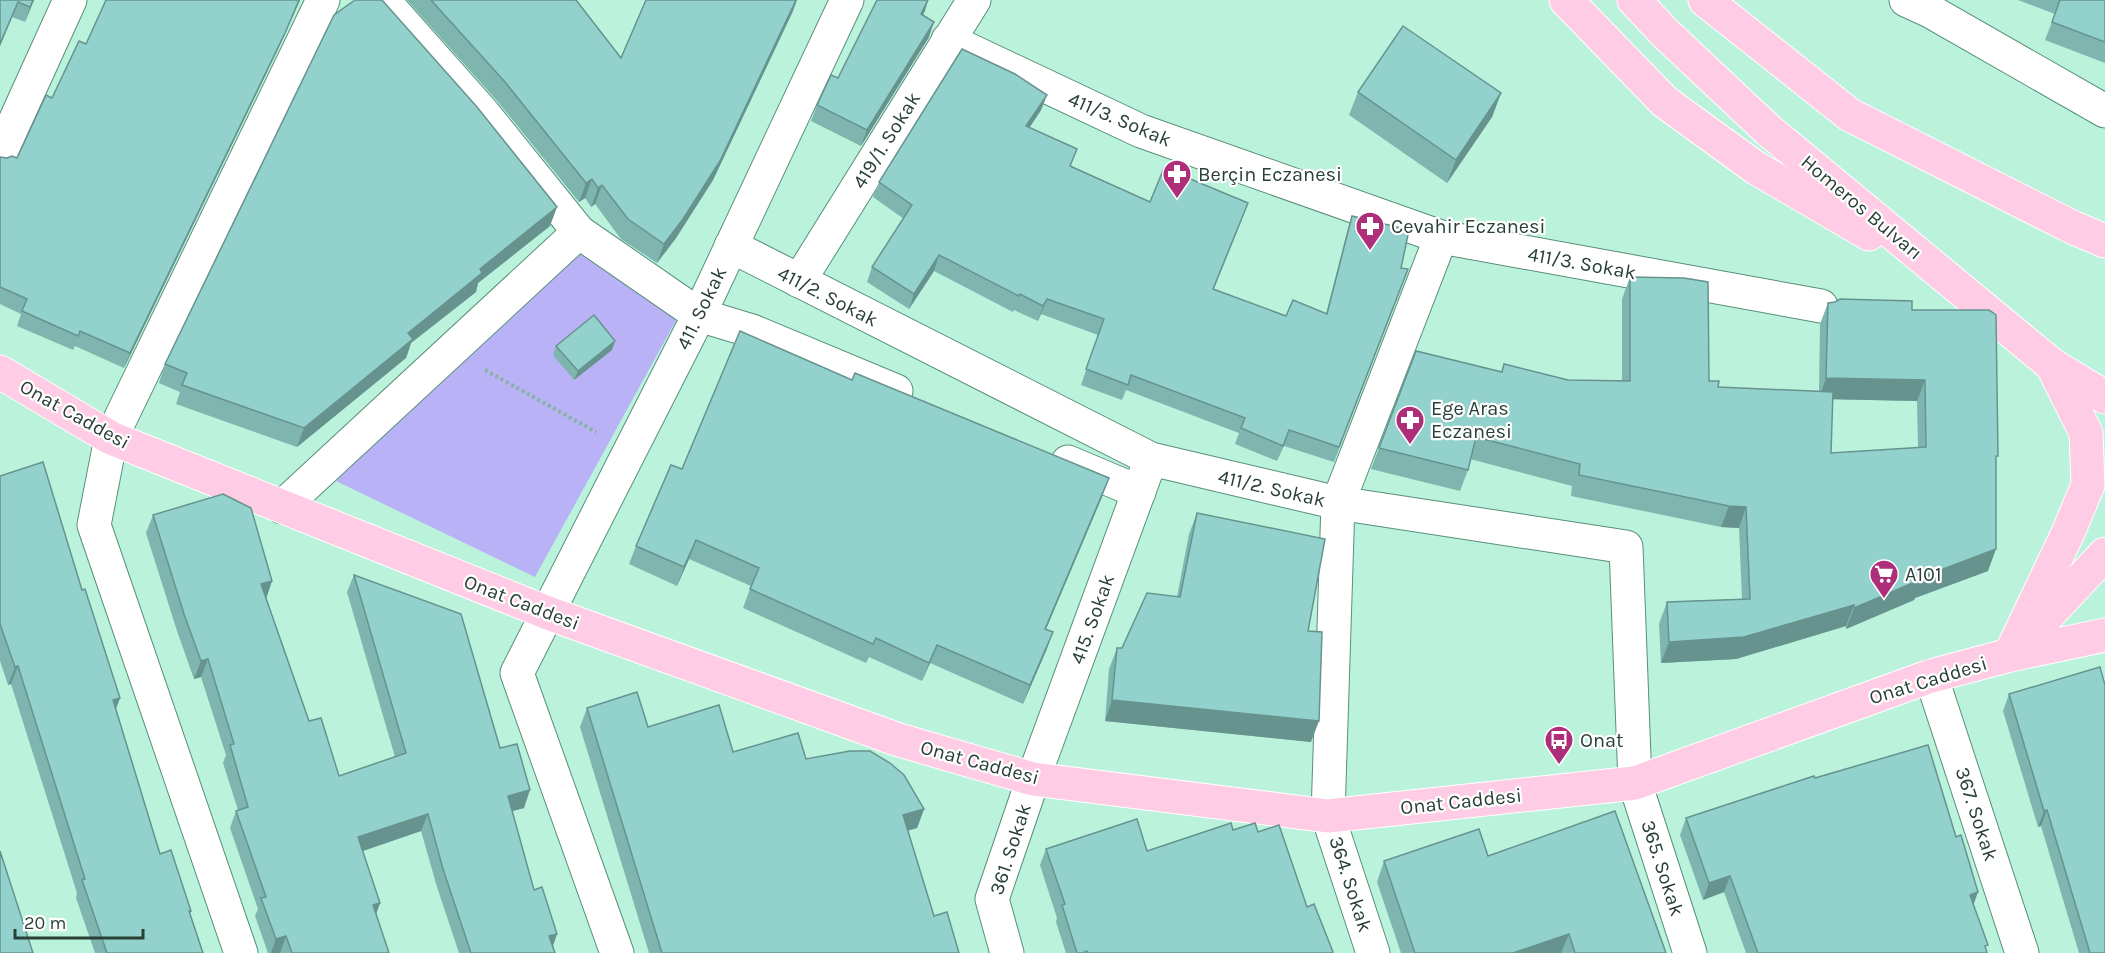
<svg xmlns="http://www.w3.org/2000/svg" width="2105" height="953" font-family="Karla,sans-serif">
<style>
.green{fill:#b9b2f6}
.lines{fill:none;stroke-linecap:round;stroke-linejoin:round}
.minor-casing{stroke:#598f7b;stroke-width:35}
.major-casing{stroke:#fff;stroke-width:35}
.path{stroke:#87b4a2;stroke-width:4;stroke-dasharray:3 3;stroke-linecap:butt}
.minor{stroke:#fff;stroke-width:33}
.major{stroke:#ffcce5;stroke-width:33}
.wall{fill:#7eb5af;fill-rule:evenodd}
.shaded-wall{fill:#67938f}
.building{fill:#93d2cc;stroke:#67938f;stroke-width:1.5}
.labels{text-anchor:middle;stroke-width:4.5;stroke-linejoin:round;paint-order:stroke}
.street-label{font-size:20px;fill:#294037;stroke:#fff}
.poi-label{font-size:20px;fill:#294037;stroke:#fff;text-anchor:start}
</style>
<rect width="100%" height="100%" fill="#baf2dc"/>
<polygon class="green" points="585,242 679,315 535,577 336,481"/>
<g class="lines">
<g class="minor-casing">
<g id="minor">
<polyline points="383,0 484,114 579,232"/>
<polyline points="1906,0 1930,11 2105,111"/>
<polyline points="948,40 1141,131 1441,237 1821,306"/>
<polyline points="0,154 70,0"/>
<polyline points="731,246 1151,459 1338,503 1626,547 1635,783 1690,953"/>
<polyline points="799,281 974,0"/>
<polyline points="1068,462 1139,492"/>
<polyline points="282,507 579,232 699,315 752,331 896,391"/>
<polyline points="1931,676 2022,953"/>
<polyline points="241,953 94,525 111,438 323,0"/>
<polyline points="617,953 517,673 699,315 847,0"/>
<polyline points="1007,953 992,899 1033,779 1146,472"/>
<polyline points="1373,953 1328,816 1338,503 1441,237"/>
</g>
</g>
<g class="major-casing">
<g id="major">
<polyline points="1566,0 1665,102 1756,168 1869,234"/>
<polyline points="1634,0 1665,33 1767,129 2052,365 2105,397"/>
<polyline points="1705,0 1850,115 2074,228 2105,241"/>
<polyline points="0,372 111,438 548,613 896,739 1033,779 1328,816 1635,783 1931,676 2010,655 2105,635"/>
<polyline points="2032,632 2105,554"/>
<polyline points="2010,655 2067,535 2088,485 2086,433 2052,365"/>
</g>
</g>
<polyline class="path" points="485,370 596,432"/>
<use href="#minor" class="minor"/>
<use href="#major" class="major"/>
</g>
<g class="wall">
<polygon points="0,0 34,0 25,22 12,17 0,46"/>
<polygon points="106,0 300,0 279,47 124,368 75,346 73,350 17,326 21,314 0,304 0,157 17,158 52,98 86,44"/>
<polygon points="407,0 576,0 621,58 793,11 713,180 676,238 657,263 621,239 595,204 591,207 585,198 579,202 498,102"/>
<polygon points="2018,0 2105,0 2105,63 2045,40 2055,14"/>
<polygon points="923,15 929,37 861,146 811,121 817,105 838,78"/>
<polygon points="1358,92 1501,93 1492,117 1447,183 1349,115"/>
<polygon points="1047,95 1041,110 1029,128 1071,166 1150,202 1242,219 1214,289 1286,316 1326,314 1347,232 1352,216 1401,268 1408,269 1334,462 1284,446 1277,461 1235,444 1239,433 1126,390 1122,400 1081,385 1098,335 1041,314 1038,321 1014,310 1013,312 934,271 909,309 867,282 872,267 904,219 873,197 879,182"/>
<polygon points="550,226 478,283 476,292 411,343 406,358 297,447 176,404 180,392 159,383 165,364"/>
<path d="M1630,277L1709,381L1718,387L1819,391L1820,324L1828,303L1912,310L1996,463L1988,571L1915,598L1914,600L1846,629V626L1736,659L1661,663L1659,624L1667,602L1742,599L1739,528L1721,527L1571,496L1572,486L1470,459L1468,470L1460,491L1371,469L1379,448L1501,372L1504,364L1568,380H1622V299ZM1832,399L1917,401L1918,448L1831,453Z"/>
<polygon points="615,341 612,350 574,380 553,355 556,346"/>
<polygon points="682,469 1102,497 1046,629 1053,632 1046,651 1023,704 930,663 922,681 869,657 866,663 743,608 751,586 689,559 677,586 629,564 636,546"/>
<polygon points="0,476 82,590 120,698 116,709 160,854 191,911 190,914 203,953 95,953 76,898 77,893 11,684 8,685 0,661"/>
<polygon points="1197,513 1308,631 1311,742 1105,721 1109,669 1117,648 1122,648 1177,597 1189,534"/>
<polygon points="153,515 272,581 266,598 309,721 339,776 395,757 347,592 354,575 500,748 524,808 512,811 534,890 557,934 553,946 555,953 459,953 437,887 421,831 363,851 380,903 376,914 389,953 268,953 255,916 258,909 230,828 236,811 238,810 223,763 226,755 201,677 194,679 177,631 146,533"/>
<polygon points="2009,694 2105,953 2079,953 2041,826 2038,827 2003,711"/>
<polygon points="587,708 648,727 733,752 806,759 924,809 917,828 908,830 934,916 959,953 649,953 580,727"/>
<polygon points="1815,778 1974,905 1987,953 1746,953 1724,892 1703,900 1680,835 1686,818"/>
<polygon points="1233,830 1258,832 1307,907 1333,952 1333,953 1066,953 1056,922 1057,918 1040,865 1046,849 1147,851"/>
<polygon points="1488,856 1666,953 1401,953 1377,882 1384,861"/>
</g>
<g class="shaded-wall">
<polygon points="33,0 34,0 25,22 30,7"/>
<polygon points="299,0 300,0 279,47 124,368 130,353"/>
<polygon points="796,0 797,0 793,11 713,180 676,238 657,263 664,244"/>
<polygon points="928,0 925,11 916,29 921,14"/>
<polygon points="18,2 12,17 0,46 0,44"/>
<polygon points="934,22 929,37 861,146 867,130"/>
<polygon points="1501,93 1492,117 1447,183 1456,160"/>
<polygon points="1047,95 1041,110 1020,142 1026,126"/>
<polygon points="592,179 585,198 579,202 586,183"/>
<polygon points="602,185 595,204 591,207 598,188"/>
<polygon points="557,207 550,226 478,283 476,292 411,343 406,358 297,447 304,428 408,333 480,269"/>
<polygon points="939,255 934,271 909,309 914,294"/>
<polygon points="1047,299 1041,314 1038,321 1043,306"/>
<polygon points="615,341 612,350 574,380 578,371"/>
<polygon points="1826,378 1925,380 1917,401 1819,399"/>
<polygon points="1109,478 1102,497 1038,648 1045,629"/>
<polygon points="1729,506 1746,507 1739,528 1721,527"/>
<polygon points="696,540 689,559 677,586 684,567"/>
<polygon points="1996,549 1988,571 1915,598 1914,600 1846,629 1854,608 1922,577"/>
<polygon points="272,581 266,599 261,584"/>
<polygon points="1854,605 1846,626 1736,659 1661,663 1669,642"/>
<polygon points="1053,632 1046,651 1023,704 1030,685"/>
<polygon points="937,645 930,663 922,681 929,663"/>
<polygon points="208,659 201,677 194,679 201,661"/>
<polygon points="18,666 11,684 8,685 15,667"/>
<polygon points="120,698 113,716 113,700"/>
<polygon points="1112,700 1319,721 1311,742 1105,721"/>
<polygon points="530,790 524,808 501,814 508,796"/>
<polygon points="924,809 917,828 896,834 903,815"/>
<polygon points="2047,810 2041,826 2038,827 2044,811"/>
<polygon points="428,814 421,831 351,855 358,837"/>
<polygon points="1730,876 1724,892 1703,900 1709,883"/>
<polygon points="1978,892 1972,909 1970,895"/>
<polygon points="380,903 374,920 373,905"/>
<polygon points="557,934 551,951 549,936"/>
<polygon points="1569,934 1561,953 1513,953"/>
<polygon points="286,936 280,953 271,953 276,939"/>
</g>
<g class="building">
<polygon points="0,0 33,0 30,7 18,2 0,44"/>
<polygon points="106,0 299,0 285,33 130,353 80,331 78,336 22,311 27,299 0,287 0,157 7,158 12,156 17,158 46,95 52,98 79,41 86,44"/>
<polygon points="355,0 382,0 477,107 557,207 480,269 482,273 408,333 413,339 304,428 182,385 187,373 165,364 334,15"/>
<polygon points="431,0 576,0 621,58 646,0 796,0 720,161 683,219 664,244 628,219 602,185 598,188 592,179 586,183 505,82"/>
<polygon points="877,0 928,0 921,14 934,22 867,130 817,105 831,75 838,78"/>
<polygon points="2060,0 2105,0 2105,42 2052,22"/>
<polygon points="1403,26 1501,93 1456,160 1358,92"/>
<polygon points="962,49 1015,74 1047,95 1026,126 1077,149 1070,166 1150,202 1164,168 1248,203 1213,289 1286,316 1293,300 1327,314 1352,216 1409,230 1401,268 1408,269 1339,447 1289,430 1283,446 1241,428 1245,418 1131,375 1128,385 1086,369 1104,319 1047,299 1043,306 1020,294 1019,296 939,255 914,294 872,267 912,205 879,182"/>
<polygon points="1630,277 1684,278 1708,282 1709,381 1719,381 1718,387 1833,392 1831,453 1926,447 1925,380 1826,378 1828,303 1835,302 1840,299 1912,301 1912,310 1989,310 1996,315 1998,456 1996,456 1996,549 1922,577 1922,579 1854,608 1854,605 1744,637 1669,642 1667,602 1750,599 1746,507 1729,506 1579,475 1580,464 1476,437 1468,470 1379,448 1416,351 1502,372 1504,364 1568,380 1630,381"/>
<polygon points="594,315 615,341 578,371 556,346"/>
<polygon points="740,331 852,380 855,373 1109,478 1045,629 1053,632 1030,685 937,645 929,663 876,638 873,644 750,589 759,568 696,540 684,567 636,546 671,465 682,469"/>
<polygon points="43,462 82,590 85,589 120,698 113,700 160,854 171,850 191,911 189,911 203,953 107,953 82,880 85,879 18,666 15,667 0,624 0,476"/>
<polygon points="223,494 251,508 272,581 261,584 309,721 321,718 339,776 406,753 354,575 461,614 500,748 517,744 530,790 508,796 534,890 542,887 557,934 549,936 555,953 471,953 443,869 428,814 358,837 380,903 373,905 389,953 292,953 286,936 276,939 261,898 266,897 236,811 248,807 230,745 234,744 208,659 201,661 184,614 153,515"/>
<polygon points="1197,513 1325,539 1308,631 1322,632 1319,721 1112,700 1117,648 1122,648 1147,593 1180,597"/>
<polygon points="2100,667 2105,685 2105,953 2090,953 2047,810 2044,811 2009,694"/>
<polygon points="637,692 648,727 719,705 733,752 798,733 806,759 850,751 870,751 890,763 904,775 924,809 903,815 934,916 947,912 959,953 662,953 587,708"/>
<polygon points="1928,745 1956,837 1961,835 1978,892 1970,895 1988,945 1985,946 1987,953 1758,953 1730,876 1709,883 1686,818 1814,776 1815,778"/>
<polygon points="1615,811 1666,953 1575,953 1569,934 1513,953 1415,953 1384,861 1479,829 1488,856"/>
<polygon points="1137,819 1147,851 1231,823 1233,830 1255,823 1258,832 1279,825 1307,907 1314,904 1333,952 1331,953 1087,953 1087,951 1082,953 1077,953 1062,905 1065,904 1046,849"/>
<polygon points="0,851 33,953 0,953"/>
</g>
<defs>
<g id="pharmacy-pin" transform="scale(1.5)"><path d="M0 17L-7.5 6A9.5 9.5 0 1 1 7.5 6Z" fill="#af2e7a" stroke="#fff"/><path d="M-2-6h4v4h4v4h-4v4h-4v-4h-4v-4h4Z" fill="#fff"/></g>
<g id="supermarket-pin" transform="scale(1.5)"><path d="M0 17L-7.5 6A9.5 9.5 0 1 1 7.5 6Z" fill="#af2e7a" stroke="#fff"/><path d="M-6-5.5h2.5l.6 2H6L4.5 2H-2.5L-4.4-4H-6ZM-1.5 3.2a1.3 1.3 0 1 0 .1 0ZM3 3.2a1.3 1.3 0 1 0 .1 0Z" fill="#fff"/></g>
<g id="bus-pin" transform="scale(1.5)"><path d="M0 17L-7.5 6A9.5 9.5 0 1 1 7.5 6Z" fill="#af2e7a" stroke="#fff"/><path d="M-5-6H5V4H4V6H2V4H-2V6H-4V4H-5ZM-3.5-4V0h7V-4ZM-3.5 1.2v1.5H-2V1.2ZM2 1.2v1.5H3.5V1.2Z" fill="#fff"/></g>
</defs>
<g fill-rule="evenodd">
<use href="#pharmacy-pin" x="1177" y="174"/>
<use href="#pharmacy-pin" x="1370" y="226"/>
<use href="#pharmacy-pin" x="1410" y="420"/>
<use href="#supermarket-pin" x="1884" y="574"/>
<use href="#bus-pin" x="1559" y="740"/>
</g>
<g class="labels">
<g class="street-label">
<text transform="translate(1120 119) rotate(23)" y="7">411/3. Sokak</text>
<text transform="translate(886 140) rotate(-58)" y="7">419/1. Sokak</text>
<text transform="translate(1862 207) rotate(40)" y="7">Homeros Bulvarı</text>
<text transform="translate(1582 263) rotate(10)" y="7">411/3. Sokak</text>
<text transform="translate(828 296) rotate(27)" y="7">411/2. Sokak</text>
<text transform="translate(701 308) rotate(-64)" y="7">411. Sokak</text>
<text transform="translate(75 414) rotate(29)" y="7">Onat Caddesi</text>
<text transform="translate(1272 488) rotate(13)" y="7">411/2. Sokak</text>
<text transform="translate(522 602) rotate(21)" y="7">Onat Caddesi</text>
<text transform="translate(1092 619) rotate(-70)" y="7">415. Sokak</text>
<text transform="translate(1928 680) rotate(-17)" y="7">Onat Caddesi</text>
<text transform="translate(980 762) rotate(15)" y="7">Onat Caddesi</text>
<text transform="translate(1461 801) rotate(-6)" y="7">Onat Caddesi</text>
<text transform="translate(1977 814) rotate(72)" y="7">367. Sokak</text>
<text transform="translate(1010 849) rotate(-72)" y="7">361. Sokak</text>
<text transform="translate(1663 868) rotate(72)" y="7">365. Sokak</text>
<text transform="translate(1351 884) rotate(72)" y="7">364. Sokak</text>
</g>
<g class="poi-label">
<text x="1198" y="181">Berçin Eczanesi</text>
<text x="1391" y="233">Cevahir Eczanesi</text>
<text x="1431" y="415">Ege Aras<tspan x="1431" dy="23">Eczanesi</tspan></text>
<text x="1905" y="581">A101</text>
<text x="1580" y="747">Onat</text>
</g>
</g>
<path d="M15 929v9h128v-9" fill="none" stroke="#294037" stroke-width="3"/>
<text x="24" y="929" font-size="18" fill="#294037" stroke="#ffffff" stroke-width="4.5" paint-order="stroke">20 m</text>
</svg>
